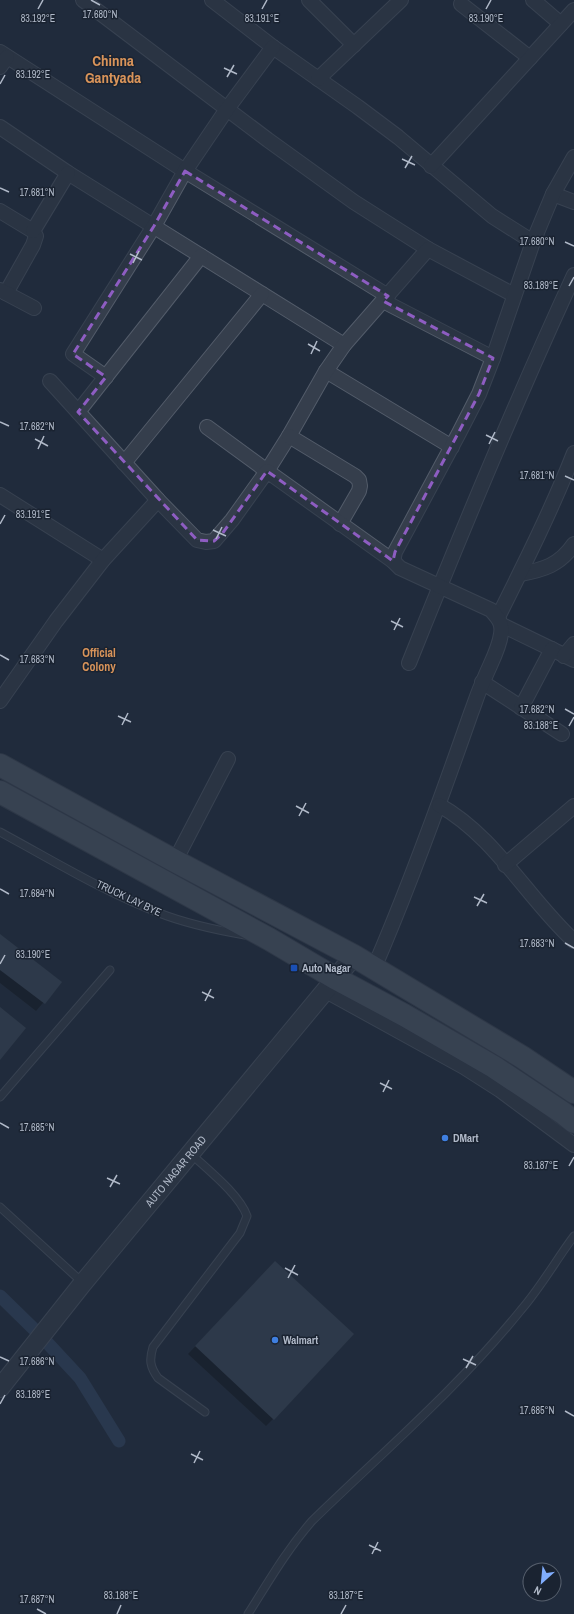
<svg xmlns="http://www.w3.org/2000/svg" width="574" height="1614" font-family="'Archivo Narrow',sans-serif">
<style>
.shadow{fill:#0007}
.lines{fill:none;stroke-linecap:round;stroke-linejoin:round}
.canal{stroke:#344764;stroke-width:13}
.building{fill:#3d4a5b}
.service-casing{stroke:#535c6a;stroke-width:9}
.minor-casing{stroke:#535c6a;stroke-width:16}
.tertiary-casing{stroke:#535c6a;stroke-width:20}
.primary-casing{stroke:#3e4755;stroke-width:24}
.service{stroke:#353e4c;stroke-width:7}
.minor{stroke:#353e4c;stroke-width:14}
.tertiary{stroke:#353e4c;stroke-width:18}
.primary{stroke:#535d6c;stroke-width:22}
.marked{fill:none;stroke:#8e5dc2;stroke-width:3;stroke-dasharray:8 5;stroke-linejoin:round}
.ticks{fill:none;stroke:#b0b9c8;stroke-width:1.5}
.transit-dot{fill:#1a4fb4;stroke:#1a2331;stroke-width:1.5}
.shop-dot{fill:#3f7fe0;stroke:#1a2331;stroke-width:1.5}
.labels{text-anchor:middle;stroke-width:3;stroke-linejoin:round;paint-order:stroke}
.street-label{font-size:11px;fill:#b0b9c8;stroke:#1a2331}
.poi-label{font-size:11px;font-weight:bold;fill:#b0b9c8;stroke:#1a2331;text-anchor:start}
.neighbourhood-label{font-size:12px;font-weight:bold;fill:#d9945a;stroke:#1a2331}
.district-label{font-size:15px;font-weight:bold;fill:#d9945a;stroke:#1a2331}
.ticks-label{font-size:10px;text-anchor:middle;fill:#b0b9c8;stroke:#1a2331;stroke-width:3;stroke-linejoin:round;paint-order:stroke}
</style>
<rect width="100%" height="100%" fill="#212c3c"/>
<g class="shadow">
<polygon points="0,935 61,982 36,1011 0,983"/>
<polygon points="268,1270 273,1419 266,1426 188,1354"/>
</g>
<g class="lines">
<polyline class="canal" points="0,1296 41,1336 80,1378 119,1441"/>
</g>
<g class="building">
<polygon points="0,934 62,982 45,1004 0,970"/>
<polygon points="0,1007 26,1028 0,1060"/>
<polygon points="275,1261 354,1334 274,1420 195,1346"/>
</g>
<g class="lines">
<g class="service-casing">
<g id="service">
<path d="M0,832C52,860 104,892 159,913C187,924 216,930 245,935"/>
<polyline points="0,1097 110,970"/>
<path d="M190,1153C208,1170 239,1194 247,1216L240,1233L153,1347C149,1360 150,1367 158,1378L205,1412"/>
<polyline points="0,1207 83,1283"/>
<path d="M248,1614C269,1581 286,1551 312,1521C383,1452 459,1387 521,1310C541,1287 556,1260 574,1236"/>
</g>
</g>
<g class="minor-casing">
<g id="minor">
<polyline points="83,0 268,140 354,202 428,249"/>
<polyline points="212,0 273,47 358,107 398,137 492,216 533,242"/>
<polyline points="309,0 354,45"/>
<polyline points="533,0 561,24"/>
<polyline points="461,4 530,58"/>
<polyline points="0,52 185,171 388,296"/>
<polyline points="0,67 7,57"/>
<polyline points="318,79 401,0"/>
<polyline points="0,127 68,173 344,345"/>
<polyline points="431,166 574,10"/>
<polyline points="553,194 574,202"/>
<polyline points="0,211 33,231 36,236 33,245 6,293"/>
<polyline points="33,231 68,173"/>
<polyline points="0,290 34,308"/>
<polyline points="383,301 493,358"/>
<polyline points="326,371 452,447"/>
<polyline points="106,377 73,354 154,226 185,171 227,109 273,47"/>
<polyline points="50,381 158,500"/>
<polyline points="78,412 201,256"/>
<polyline points="207,427 267,471 289,436 326,371 344,345 428,249 514,295"/>
<polyline points="289,436 355,476 359,480 360,486 359,491 340,524"/>
<polyline points="124,463 262,294"/>
<polyline points="0,495 103,560"/>
<polyline points="393,561 395,552 459,433 479,394 493,358 533,242 553,194 574,157"/>
<path d="M520,574C543,570 560,565 574,544"/>
<path d="M498,617C525,563 552,509 574,453"/>
<polyline points="502,625 574,660"/>
<polyline points="564,656 574,644"/>
<path d="M409,663C461,533 515,403 574,275"/>
<polyline points="482,682 562,734"/>
<path d="M0,701L56,621L103,560L158,500L197,540L206,542L214,541L232,520L267,471L393,561L400,568L491,610C498,618 503,623 501,634C499,650 489,666 483,682C478,692 475,703 471,713C441,799 410,885 374,968"/>
<polyline points="521,708 552,649"/>
<path d="M439,805C495,836 528,899 574,941"/>
<polyline points="175,861 228,759"/>
<polyline points="505,865 574,806"/>
<polyline points="326,991 464,1067 500,1090 574,1145"/>
</g>
</g>
<g class="tertiary-casing">
<g id="tertiary">
<path id="s1" d="M0,1388L83,1283L354,956"/>
</g>
</g>
<g class="primary-casing">
<g id="primary">
<polyline points="0,765 175,861 354,956 522,1057 574,1092"/>
<polyline points="0,792 269,939 335,978 404,1015 494,1067 563,1113 574,1122"/>
</g>
</g>
<use href="#service" class="service"/>
<use href="#minor" class="minor"/>
<use href="#tertiary" class="tertiary"/>
<use href="#primary" class="primary"/>
</g>
<path d="M0 0H574V1614H0ZM185,171L388,296L383,301L493,358L479,394L395,552L393,561L267,471L222,534L214,541L197,540L78,412L106,377L73,354L154,226Z" fill="#212c3c" fill-opacity=".55" fill-rule="evenodd"/>
<path class="marked" d="M185,171L388,296L383,301L493,358L479,394L395,552L393,561L267,471L222,534L214,541L197,540L78,412L106,377L73,354L154,226Z"/>
<path class="ticks" d="M91,0L100,5M38,9L43,0M262,9L267,0M486,9L491,0M224,68L237,74M227,77L234,65M0,84L5,75M402,159L415,165M405,168L412,156M0,188L9,192M565,242L574,246M130,254L142,260M133,263L139,251M569,286L574,277M308,344L320,351M311,354L317,341M0,422L9,426M486,435L498,441M35,439L48,446M489,444L495,432M38,449L44,436M565,476L574,480M0,524L5,515M213,530L226,536M216,539L222,527M391,621L403,627M394,630L400,618M0,655L9,660M565,709L574,714M118,716L131,722M122,725L128,713M569,726L574,717M296,806L309,813M299,816L306,803M0,889L9,894M474,897L487,903M477,906L484,894M565,943L574,948M0,964L5,955M202,992L214,998M205,1001L211,989M380,1083L392,1089M383,1092L389,1080M0,1123L9,1128M569,1166L574,1157M107,1178L120,1184M110,1187L117,1175M285,1268L298,1275M288,1278L295,1265M0,1357L9,1361M463,1359L476,1365M466,1368L473,1356M0,1404L5,1395M565,1411L574,1416M191,1454L203,1460M194,1463L200,1451M369,1545L381,1551M372,1554L378,1542M37,1609L46,1614M117,1614L121,1605M341,1614L346,1605"/>
<rect class="transit-dot" x="290" y="964" width="8" height="8" rx="2"/>
<g class="shop-dot">
<circle cx="445" cy="1138" r="4"/>
<circle cx="275" cy="1340" r="4"/>
</g>
<g class="labels">
<g class="street-label">
<text transform="translate(129 898) rotate(25)" y="4">TRUCK LAY BYE</text>
<text dy="4" stroke="none"><textPath href="#s1" startOffset="279">AUTO NAGAR ROAD</textPath></text>
</g>
<g class="poi-label">
<text x="302" y="972">Auto Nagar</text>
<text x="453" y="1142">DMart</text>
<text x="283" y="1344">Walmart</text>
</g>
<g class="neighbourhood-label">
<text x="99" y="657">Official<tspan x="99" dy="14">Colony</tspan></text>
</g>
<g class="district-label">
<text x="113" y="66">Chinna<tspan x="113" dy="17">Gantyada</tspan></text>
</g>
</g>
<g class="ticks-label">
<text x="100" y="18">17.680°N</text>
<text x="38" y="22">83.192°E</text>
<text x="262" y="22">83.191°E</text>
<text x="486" y="22">83.190°E</text>
<text x="33" y="78">83.192°E</text>
<text x="37" y="196">17.681°N</text>
<text x="537" y="245">17.680°N</text>
<text x="541" y="289">83.189°E</text>
<text x="37" y="430">17.682°N</text>
<text x="537" y="479">17.681°N</text>
<text x="33" y="518">83.191°E</text>
<text x="37" y="663">17.683°N</text>
<text x="537" y="713">17.682°N</text>
<text x="541" y="729">83.188°E</text>
<text x="37" y="897">17.684°N</text>
<text x="537" y="947">17.683°N</text>
<text x="33" y="958">83.190°E</text>
<text x="37" y="1131">17.685°N</text>
<text x="541" y="1169">83.187°E</text>
<text x="37" y="1365">17.686°N</text>
<text x="33" y="1398">83.189°E</text>
<text x="537" y="1414">17.685°N</text>
<text x="121" y="1599">83.188°E</text>
<text x="346" y="1599">83.187°E</text>
<text x="37" y="1603">17.687°N</text>
</g>
<g transform="translate(542 1582) rotate(207)"><circle r="19" fill="#1a2331" stroke="#565f6d"/>
<path d="M0-3L7 15L0 10L-7 15Z" fill="#80adfd"/>
<text y="-6" font-size="11" font-weight="bold" text-anchor="middle" fill="#b0b9c8">N</text>
</g>
</svg>
